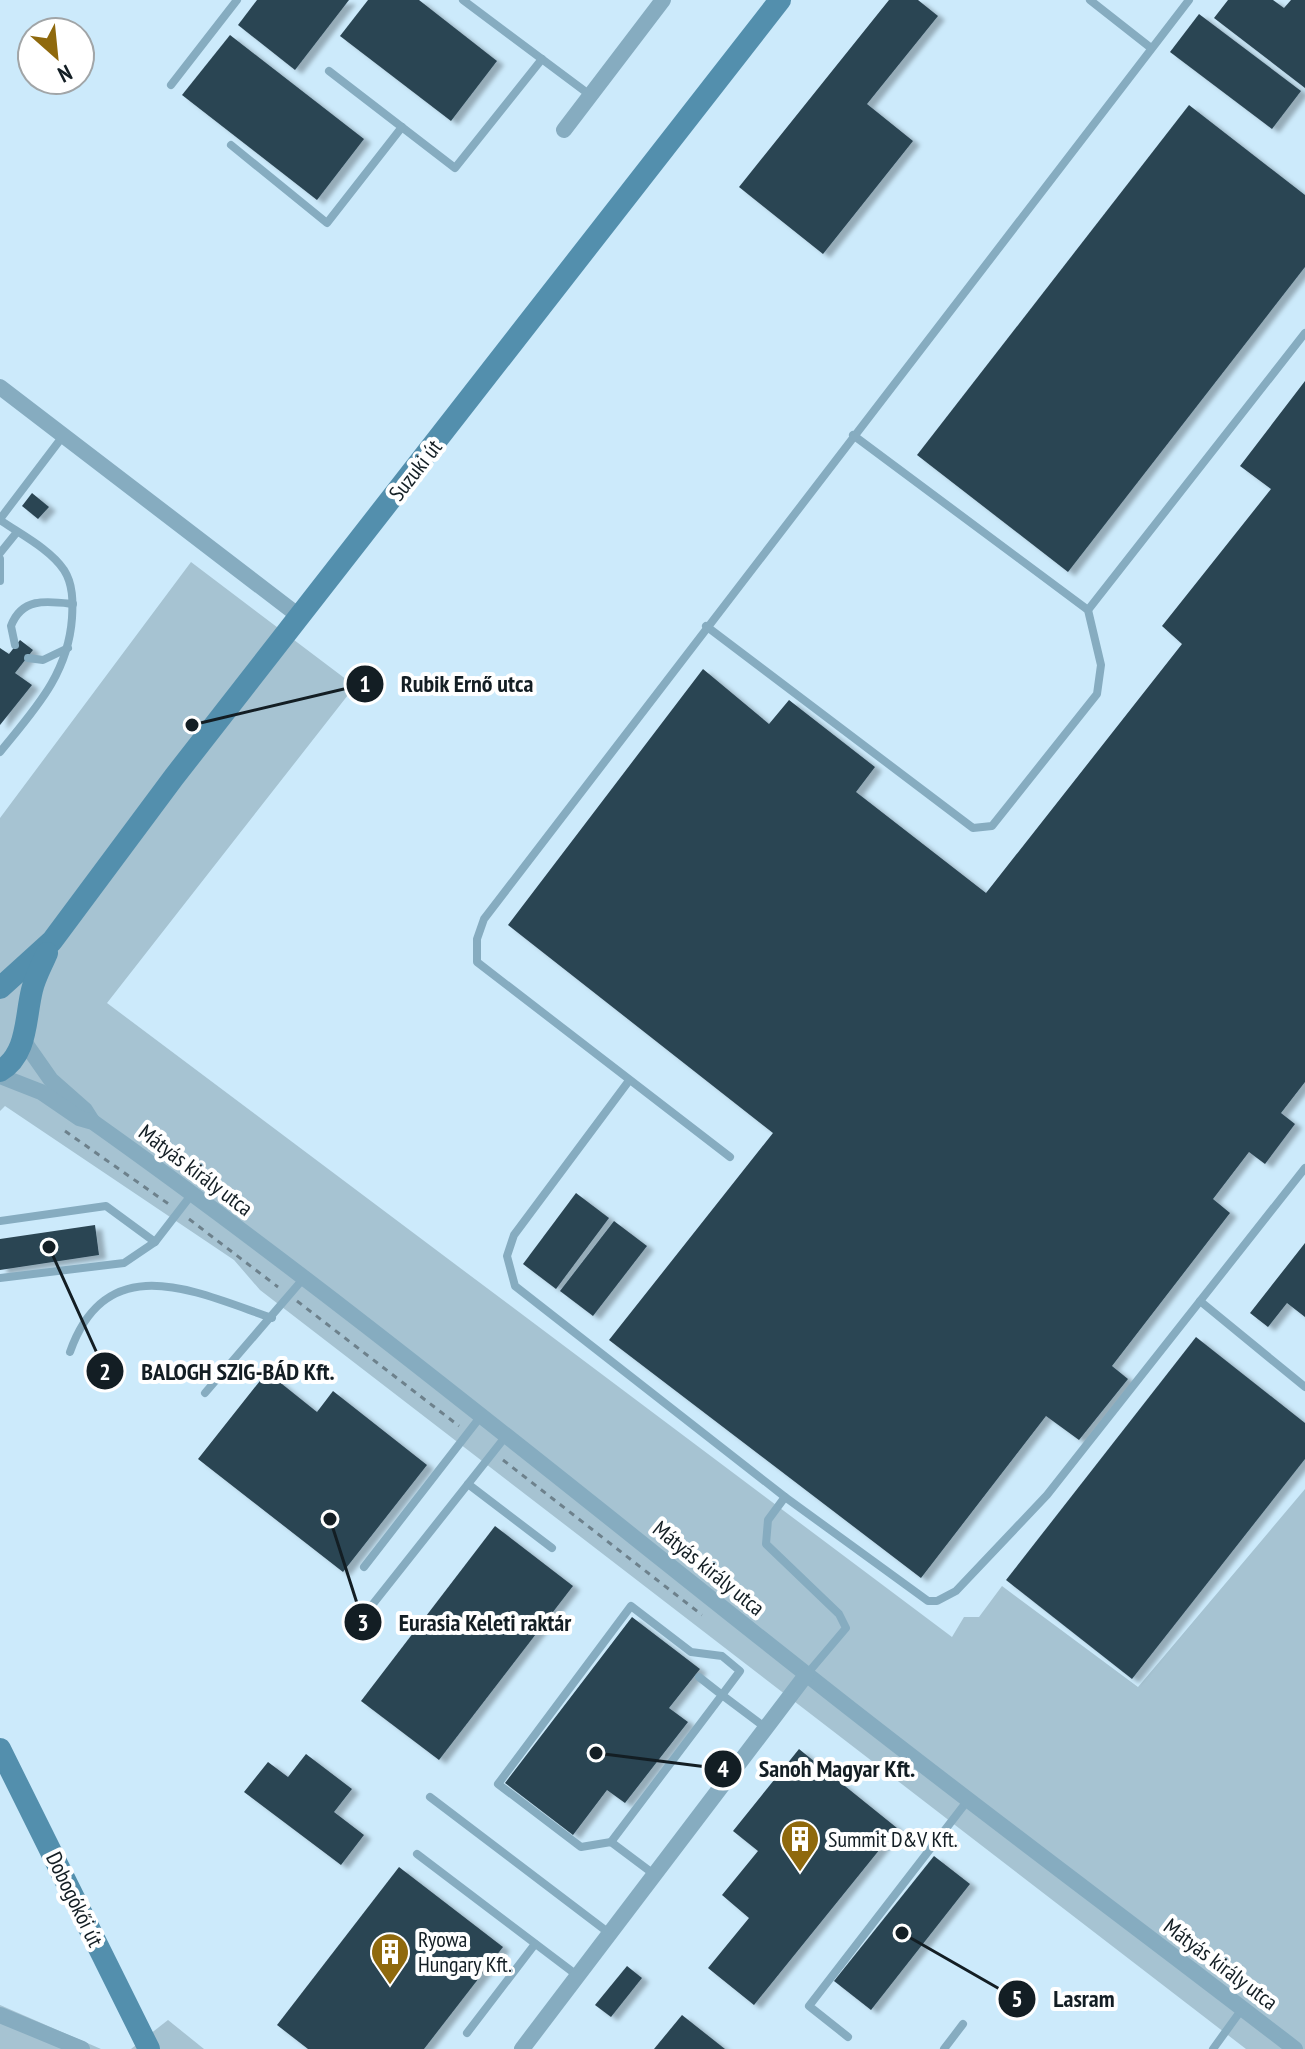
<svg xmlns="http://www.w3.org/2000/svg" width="1305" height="2049" font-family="'PT Sans Narrow',sans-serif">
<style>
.green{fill:#a6c3d2}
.building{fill:#2c4553;filter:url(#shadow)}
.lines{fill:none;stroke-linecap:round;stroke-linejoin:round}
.path{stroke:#6d818c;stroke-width:3;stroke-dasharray:6 6;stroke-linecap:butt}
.service{stroke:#86acc0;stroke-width:8}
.minor{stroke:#86acc0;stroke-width:16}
.secondary{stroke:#538fad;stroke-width:22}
.labels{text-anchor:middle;stroke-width:8;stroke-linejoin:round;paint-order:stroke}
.street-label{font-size:22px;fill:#131e24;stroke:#fff}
.poi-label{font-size:22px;fill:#131e24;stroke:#fff;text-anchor:start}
.leader{fill:none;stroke:#131e24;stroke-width:3}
.callout-dot{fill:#131e24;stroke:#fff;stroke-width:3}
.mark-label{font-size:24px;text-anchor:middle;font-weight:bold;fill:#fff}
.callout-label{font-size:24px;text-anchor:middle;font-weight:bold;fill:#131e24;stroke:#fff;stroke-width:8;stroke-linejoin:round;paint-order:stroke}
</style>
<defs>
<filter id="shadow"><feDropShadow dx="7" dy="4" stdDeviation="2" flood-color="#0004"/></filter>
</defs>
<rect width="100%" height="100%" fill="#cceafb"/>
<g class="green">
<polygon points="191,562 355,686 107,1003 952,1637 964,1617 979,1617 1002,1586 1138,1687 1305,1489 1305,2049 1246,2049 260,1290 234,1260 5,1106 0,1111 0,818"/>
<polygon points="0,2005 101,2049 0,2049"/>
<polygon points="168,2020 204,2049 131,2049"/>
</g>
<g class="building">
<polygon points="257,0 349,0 295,70 238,25"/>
<polygon points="368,0 419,0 497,61 451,121 340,36"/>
<polygon points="889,0 918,0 938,16 867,104 913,141 823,254 739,187"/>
<polygon points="1228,0 1273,0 1284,8 1291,0 1305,0 1305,88 1214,18"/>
<polygon points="1199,14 1301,91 1272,129 1170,52"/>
<polygon points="230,35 364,139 317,200 182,95"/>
<polygon points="1189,105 1305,195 1305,267 1068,572 917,455"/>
<polygon points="1305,381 1305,1082 1281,1113 1295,1124 1265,1164 1249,1152 1213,1199 1230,1213 1112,1366 1128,1379 1079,1440 1046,1416 921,1578 609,1340 773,1133 508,925 703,669 769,724 789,700 875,767 856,792 986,893 1182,644 1162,626 1271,489 1240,466"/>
<polygon points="32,493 49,507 38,519 22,506"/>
<polygon points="20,640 33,650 15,673 32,685 0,725 0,648 9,654"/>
<polygon points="576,1193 609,1218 556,1289 523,1264"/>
<polygon points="614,1221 647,1246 593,1316 560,1291"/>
<polygon points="95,1225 99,1255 0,1270 0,1239"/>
<polygon points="1305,1243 1305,1317 1287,1303 1268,1327 1250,1313"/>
<polygon points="1196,1337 1305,1423 1305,1459 1132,1679 1006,1580"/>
<polygon points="267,1372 317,1412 333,1391 427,1465 343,1572 198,1459"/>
<polygon points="495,1526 573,1586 439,1760 361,1701"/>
<polygon points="632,1617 700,1669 669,1708 688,1722 625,1803 607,1790 573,1835 505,1783"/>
<polygon points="799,1749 897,1828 754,2005 708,1968 749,1918 722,1895 758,1851 733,1831"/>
<polygon points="306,1754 352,1789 334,1812 364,1835 341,1865 244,1792 268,1762 288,1777"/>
<polygon points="934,1856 970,1884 871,2010 834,1981"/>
<polygon points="399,1867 503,1947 424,2049 308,2049 277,2025"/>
<polygon points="627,1966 642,1978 611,2017 595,2005"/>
<polygon points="682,2015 725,2049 654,2049"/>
</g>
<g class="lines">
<g class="path">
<polyline points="65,1131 170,1205"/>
<polyline points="189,1219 278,1287"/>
<polyline points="297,1301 459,1426"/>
<polyline points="503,1460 702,1615"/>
</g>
<g class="service">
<polyline points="463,0 590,95"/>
<polyline points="1090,0 1151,48"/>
<polyline points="329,71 455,168 542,59"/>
<polyline points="171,85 237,0"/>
<polyline points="231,145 327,223 402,127"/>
<polyline points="0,519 63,436"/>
<path d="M0,520C20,534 50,549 64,570C73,584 73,601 72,618C68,675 34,710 0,752"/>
<polyline points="0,553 17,532"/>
<polyline points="0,559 0,581"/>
<polyline points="1088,610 1305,333"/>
<polyline points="706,626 973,828 992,826 1097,694 1101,665 1088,610 853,435"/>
<path d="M15,645L11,626C22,597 47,601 73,604"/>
<polyline points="28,658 43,660 68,648"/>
<polyline points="628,1082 514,1235 507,1256 515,1286 785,1497 928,1601 937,1601 956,1591 1047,1495 1305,1168"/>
<polyline points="730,1157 477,962 477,939 484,919 1189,0"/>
<polyline points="0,1221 106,1206 155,1242"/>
<polyline points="0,1278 124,1263 155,1242 192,1194"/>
<polyline points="1200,1301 1305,1387"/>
<path d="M70,1352C107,1247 196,1292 272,1318"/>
<polyline points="205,1393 303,1279"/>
<polyline points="468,1484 552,1548"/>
<polyline points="785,1497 768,1520 766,1544 839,1614 846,1628 807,1674"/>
<polyline points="364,1567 481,1416"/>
<polyline points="365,1614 506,1436"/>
<polyline points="430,1797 609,1933"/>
<polyline points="611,1842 722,1695 699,1677"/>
<polyline points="417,1854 578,1976"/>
<polyline points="655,1875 611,1842 581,1847 498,1784 631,1606 691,1652 722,1656 740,1671 722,1695 766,1728"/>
<polyline points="467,2033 535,1944"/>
<polyline points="848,2037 809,2006 968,1800"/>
<polyline points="944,2049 963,2024"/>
<polyline points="1213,2049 1242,2009"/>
</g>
<g class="minor">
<polyline points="564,130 663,0"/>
<polyline points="0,387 299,616"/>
<polyline points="23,1040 51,1080 85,1110 92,1121"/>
<path d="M0,1076L41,1092L79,1118L93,1122C338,1296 569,1487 805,1673C966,1801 1132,1923 1295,2049"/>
<polyline points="0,2015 82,2049"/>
<polyline points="522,2049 806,1675"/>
</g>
<g class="secondary">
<polyline points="0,988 52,941 174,777 780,0"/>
<path d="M0,1071C28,1055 25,1018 32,990C35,977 42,965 47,953"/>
<polyline points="0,1749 149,2049"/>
</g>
</g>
<defs>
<g id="building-pin" transform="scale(2)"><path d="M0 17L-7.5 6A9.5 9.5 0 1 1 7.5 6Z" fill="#8f690d" stroke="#fff"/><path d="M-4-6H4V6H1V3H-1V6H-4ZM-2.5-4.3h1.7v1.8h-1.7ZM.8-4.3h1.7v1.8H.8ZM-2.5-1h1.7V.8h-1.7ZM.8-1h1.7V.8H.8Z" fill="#fff"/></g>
</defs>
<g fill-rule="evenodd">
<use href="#building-pin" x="800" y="1839"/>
<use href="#building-pin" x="390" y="1952"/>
</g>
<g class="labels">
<g class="street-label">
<text transform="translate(415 470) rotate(-52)" y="8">Suzuki út</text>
<text transform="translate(196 1170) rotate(37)" y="8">Mátyás király utca</text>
<text transform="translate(709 1568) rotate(39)" y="8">Mátyás király utca</text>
<text transform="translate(75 1899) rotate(64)" y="8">Dobogókői út</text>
<text transform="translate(1221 1964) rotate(37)" y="8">Mátyás király utca</text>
</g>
<g class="poi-label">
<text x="828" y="1847">Summit D&amp;V Kft.</text>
<text x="418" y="1947">Ryowa<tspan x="418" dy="25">Hungary Kft.</tspan></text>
</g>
</g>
<path class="leader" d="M192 725L365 684M49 1247L105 1371M330 1519L363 1622M596 1753L723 1769M902 1933L1017 1999"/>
<g class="callout-dot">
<circle cx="192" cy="725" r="8"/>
<circle cx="49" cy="1247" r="8"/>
<circle cx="330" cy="1519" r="8"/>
<circle cx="596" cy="1753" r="8"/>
<circle cx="902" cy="1933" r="8"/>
<circle cx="365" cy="684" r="20"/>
<circle cx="105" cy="1371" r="20"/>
<circle cx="363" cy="1622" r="20"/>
<circle cx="723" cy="1769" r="20"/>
<circle cx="1017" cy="1999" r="20"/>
</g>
<g class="mark-label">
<text x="365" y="692">1</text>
<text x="105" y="1380">2</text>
<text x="363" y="1631">3</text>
<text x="723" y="1777">4</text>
<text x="1017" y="2007">5</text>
</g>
<g class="callout-label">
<text x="467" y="692">Rubik Ernő utca</text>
<text x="238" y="1380">BALOGH SZIG-BÁD Kft.</text>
<text x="485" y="1631">Eurasia Keleti raktár</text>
<text x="837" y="1777">Sanoh Magyar Kft.</text>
<text x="1084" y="2007">Lasram</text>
</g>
<g transform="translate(56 56) rotate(153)"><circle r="38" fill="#ffffff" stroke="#a1a5a7" stroke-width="2"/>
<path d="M0-6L14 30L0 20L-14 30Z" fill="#8f690d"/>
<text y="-12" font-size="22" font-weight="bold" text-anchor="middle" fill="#131e24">N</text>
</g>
</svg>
